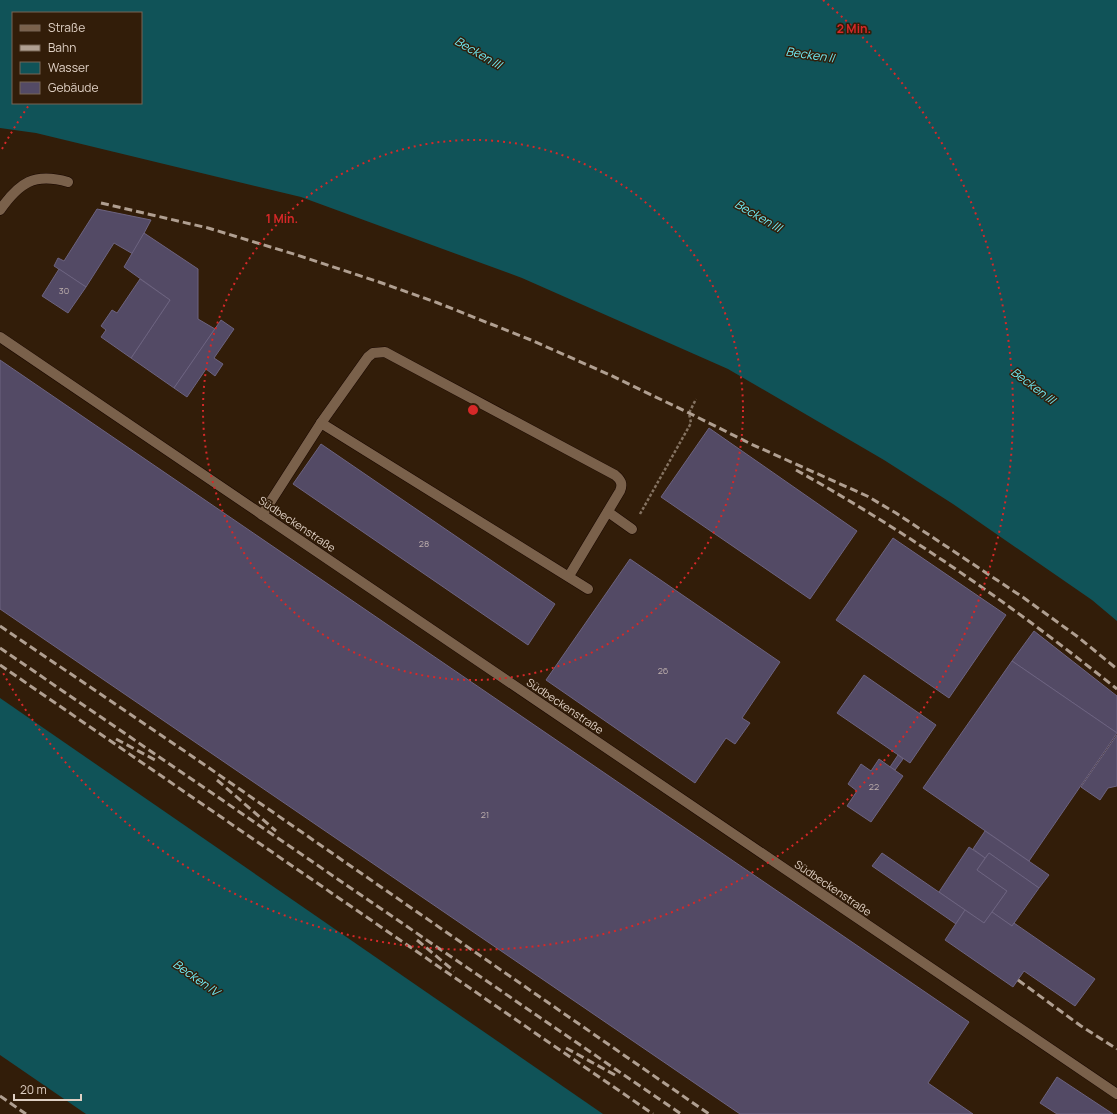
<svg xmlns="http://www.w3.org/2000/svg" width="1117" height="1114" font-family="Manrope,sans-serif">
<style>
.water{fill:#105358;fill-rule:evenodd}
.building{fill:#534a65;stroke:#6c6380}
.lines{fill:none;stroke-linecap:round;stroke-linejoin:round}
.lane-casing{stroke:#190700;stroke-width:11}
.street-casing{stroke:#190700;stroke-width:11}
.path{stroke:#847261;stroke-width:2.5;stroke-dasharray:3 2;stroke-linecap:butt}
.lane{stroke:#7a614b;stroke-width:10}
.street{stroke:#7a614b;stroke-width:10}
.rail{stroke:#b09f91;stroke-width:3;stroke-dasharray:8 4;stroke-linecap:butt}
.ring{fill:none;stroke:#d62828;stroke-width:2;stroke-dasharray:2 4}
.labels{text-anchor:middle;stroke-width:3;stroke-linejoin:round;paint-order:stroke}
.number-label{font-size:9px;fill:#bcaeac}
.street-label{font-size:11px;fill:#dfd0c4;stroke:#321d09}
.water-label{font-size:12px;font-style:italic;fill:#6ee7f0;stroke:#321d09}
.centre{fill:#d62828;stroke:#321d09;stroke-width:2}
.ring-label{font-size:12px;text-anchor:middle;font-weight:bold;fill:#d62828;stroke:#321d09;stroke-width:3;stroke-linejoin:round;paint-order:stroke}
</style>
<rect width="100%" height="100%" fill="#321d09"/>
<g class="water">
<path d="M0,0H1117V621L1092,600L953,504L884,460L728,369L522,278L301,197L36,133L0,128ZM13,13H141V103H13Z"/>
<polygon points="0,698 603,1114 86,1114 0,1055"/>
</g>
<g class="building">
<polygon points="97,209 151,220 133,254 114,243 86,287 54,266 58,258 64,261"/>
<polygon points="144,233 198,269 198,319 215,329 174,388 131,358 170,300 124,267"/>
<polygon points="59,269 86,287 68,313 42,296"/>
<polygon points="140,279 170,300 131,358 101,337 106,330 101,326 112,310 117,313"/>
<polygon points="221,320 234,329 214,358 223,364 215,376 206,369 187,397 174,388"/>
<polygon points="0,360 969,1022 928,1083 973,1114 740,1114 0,609"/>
<polygon points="709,428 857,531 810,599 661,497"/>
<polygon points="321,444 555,604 528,645 293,484"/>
<polygon points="893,538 1006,615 949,698 836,620"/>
<polygon points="630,559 780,662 742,718 750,723 735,744 726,738 695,783 546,680"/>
<polygon points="1034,631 1117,696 1117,733 1012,661"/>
<polygon points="1012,661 1117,733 1029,861 923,788"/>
<polygon points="864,675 936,725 910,763 837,713"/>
<polygon points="1117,735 1117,786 1108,788 1100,800 1081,787"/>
<polygon points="898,755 903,759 895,770 890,767"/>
<polygon points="879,759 903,776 871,822 847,806 857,791 848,784 861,764 871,771"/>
<polygon points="985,831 1049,875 1039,888 989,853 985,858 973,849"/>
<polygon points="969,847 985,858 977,870 1007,891 984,923 939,892"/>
<polygon points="882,853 965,910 956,924 872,866"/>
<polygon points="989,853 1039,888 1012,926 992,912 1007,891 977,870"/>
<polygon points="965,910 984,923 992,912 1012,926 1014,923 1095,979 1075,1006 1024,971 1013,987 945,940"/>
<polygon points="1057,1077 1113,1114 1057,1114 1040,1103"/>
</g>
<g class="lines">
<g class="lane-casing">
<g id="lane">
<path d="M0,210C19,183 34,172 68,182"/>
<path d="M321,423L368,357L373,353L385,352L615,475C621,480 623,484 620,491L569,576"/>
<polyline points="608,512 632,529"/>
<polyline points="262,515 321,423 588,589"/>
</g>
</g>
<g class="street-casing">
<polyline id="street" points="0,337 1117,1094"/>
</g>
<polyline class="path" points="640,514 691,423 689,413 696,399"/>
<use href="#lane" class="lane"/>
<use href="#street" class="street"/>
<g class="rail">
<polyline points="101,203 208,228 297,255 379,282 438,303 531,340 610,375 689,413 751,444 867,496 896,513 1024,598 1078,637 1117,669"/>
<path d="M796,470C909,533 1016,608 1117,689"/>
<polyline points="0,626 186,752 709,1114"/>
<polyline points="0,648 681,1114"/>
<polyline points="0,665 653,1114"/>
<polyline points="116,739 157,761"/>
<polyline points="217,780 276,831"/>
<polyline points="417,940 454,971"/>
<polyline points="1018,980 1081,1026 1117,1049"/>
<polyline points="566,1048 615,1075"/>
<polyline points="0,1096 26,1114"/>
</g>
</g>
<g class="ring">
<circle cx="473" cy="410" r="270"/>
<path d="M2 149A539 539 0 0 1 29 105M823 0A539 539 0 1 1 2 671"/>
</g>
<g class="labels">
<g class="number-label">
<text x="64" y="294">30</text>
<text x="424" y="547">28</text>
<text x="663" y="674">26</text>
<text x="874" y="790">22</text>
<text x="485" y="818">21</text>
</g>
<g class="street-label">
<text transform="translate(297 524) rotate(34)" y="4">Südbeckenstraße</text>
<text transform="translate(565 706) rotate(34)" y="4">Südbeckenstraße</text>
<text transform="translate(833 888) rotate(34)" y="4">Südbeckenstraße</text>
</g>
<g class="water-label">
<text transform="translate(478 53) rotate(30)" y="4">Becken III</text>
<text transform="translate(810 55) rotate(8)" y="4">Becken II</text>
<text transform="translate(758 216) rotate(30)" y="4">Becken III</text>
<text transform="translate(1033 386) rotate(37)" y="4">Becken III</text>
<text transform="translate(196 978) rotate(35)" y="4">Becken IV</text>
</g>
</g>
<circle cx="473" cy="410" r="6" class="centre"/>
<g class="ring-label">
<text x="854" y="33">2 Min.</text>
<text x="282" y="223">1 Min.</text>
</g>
<rect x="12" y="12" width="130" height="92" fill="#321d09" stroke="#776554"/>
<rect x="20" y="25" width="20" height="6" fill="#7a614b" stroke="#776554"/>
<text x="48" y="32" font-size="12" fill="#dfd0c4">Straße</text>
<rect x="20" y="45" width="20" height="6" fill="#b09f91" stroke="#776554"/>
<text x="48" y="52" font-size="12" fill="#dfd0c4">Bahn</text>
<rect x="20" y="62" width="20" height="12" fill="#105358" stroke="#776554"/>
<text x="48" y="72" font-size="12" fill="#dfd0c4">Wasser</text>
<rect x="20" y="82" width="20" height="12" fill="#534a65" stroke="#776554"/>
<text x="48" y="92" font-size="12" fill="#dfd0c4">Gebäude</text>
<path d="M14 1094v6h67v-6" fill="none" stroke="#dfd0c4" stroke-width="2"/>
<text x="20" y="1094" font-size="12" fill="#dfd0c4" stroke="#321d09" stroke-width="3" paint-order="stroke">20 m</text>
</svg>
